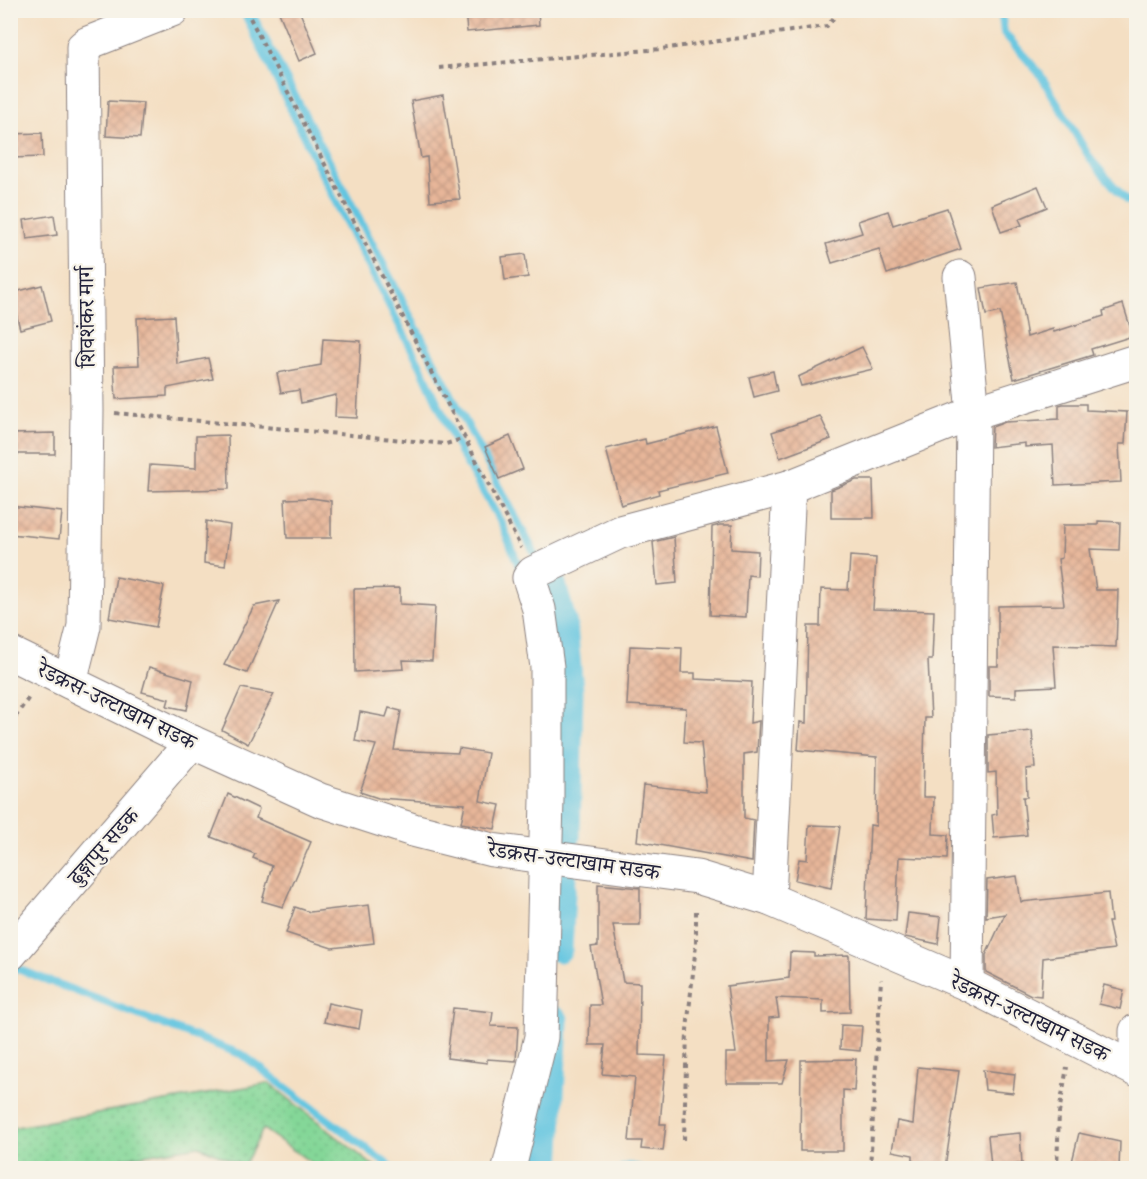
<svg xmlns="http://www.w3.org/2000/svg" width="1147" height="1179" font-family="Alegreya,'Noto Serif Devanagari',serif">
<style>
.grass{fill:url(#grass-dots);stroke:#537c6a;stroke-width:1.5}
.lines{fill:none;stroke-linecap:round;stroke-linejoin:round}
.stream{stroke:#62c5e0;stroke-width:8}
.canal{stroke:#62c5e0;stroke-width:27}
.building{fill:url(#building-cross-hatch)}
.minor-casing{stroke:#8b807f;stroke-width:35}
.path{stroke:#8b807f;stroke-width:4;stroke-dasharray:4.5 4.5;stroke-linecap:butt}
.minor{stroke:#fff;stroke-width:33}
.labels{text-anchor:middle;stroke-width:4.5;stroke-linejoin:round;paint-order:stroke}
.street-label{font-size:22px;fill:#22223b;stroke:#f7f3e8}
</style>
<defs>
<pattern id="grass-dots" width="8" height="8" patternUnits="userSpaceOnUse" patternTransform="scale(1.5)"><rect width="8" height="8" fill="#84d798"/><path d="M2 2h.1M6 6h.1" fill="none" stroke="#72b884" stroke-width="1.8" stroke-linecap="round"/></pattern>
<pattern id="building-cross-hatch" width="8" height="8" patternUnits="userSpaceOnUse" patternTransform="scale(1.5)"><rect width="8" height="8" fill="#e7b699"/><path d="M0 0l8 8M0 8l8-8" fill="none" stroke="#c69c85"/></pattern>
</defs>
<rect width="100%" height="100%" fill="#f7f3e8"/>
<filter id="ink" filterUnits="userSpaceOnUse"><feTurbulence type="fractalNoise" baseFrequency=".0167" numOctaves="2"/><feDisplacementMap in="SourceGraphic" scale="12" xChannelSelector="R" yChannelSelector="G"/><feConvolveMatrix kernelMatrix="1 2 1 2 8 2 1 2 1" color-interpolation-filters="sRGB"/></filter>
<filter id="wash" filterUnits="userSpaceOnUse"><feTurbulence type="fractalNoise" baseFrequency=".008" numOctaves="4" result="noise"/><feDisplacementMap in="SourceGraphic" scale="24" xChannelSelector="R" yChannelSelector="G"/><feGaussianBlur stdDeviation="1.35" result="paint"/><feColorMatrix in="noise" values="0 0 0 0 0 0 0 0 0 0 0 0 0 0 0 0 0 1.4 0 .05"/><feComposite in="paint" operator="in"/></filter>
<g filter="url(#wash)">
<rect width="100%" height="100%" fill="#f4dfc3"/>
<polygon class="grass" points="269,1083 376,1168 319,1168 263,1129 244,1166 199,1146 119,1159 114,1168 11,1168 11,1128"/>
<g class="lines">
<g class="stream">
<polyline points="243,10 333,197 421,367 460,452 502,524 522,574"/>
<polyline points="250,10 538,560"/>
<polyline points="1001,10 1004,33 1040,74 1091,160 1126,200 1136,203"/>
<polyline points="10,966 243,1055 392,1168"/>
<polyline points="622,1168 629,1166 639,1168"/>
</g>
<g class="canal">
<polyline points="552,581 564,625 570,690 567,837"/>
<polyline points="559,949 563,874"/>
<polyline points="547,1168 555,1020"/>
</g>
</g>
<g id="blocks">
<g class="building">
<polygon points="278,10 299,10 317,53 299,61"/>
<polygon points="465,10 538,10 539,25 467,32"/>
<polygon points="443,95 460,199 430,201 427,157 421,158 411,101"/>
<polygon points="108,101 143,103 140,138 106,136"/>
<polygon points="42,133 43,157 10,158 10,134"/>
<polygon points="1038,186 1047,207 1019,219 1022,225 1001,232 992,205"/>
<polygon points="947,208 961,249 887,274 879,249 832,263 826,244 862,233 858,221 888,211 893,225"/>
<polygon points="54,215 57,235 27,239 24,220"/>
<polygon points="525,254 528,277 505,280 502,257"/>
<polygon points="1017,282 1027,337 1053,329 1054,332 1104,316 1103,311 1123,304 1133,336 1091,349 1093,355 1014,379 1000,312 986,315 981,288"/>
<polygon points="42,285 51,321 20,329 11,293"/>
<polygon points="174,316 177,364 208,358 213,379 167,388 167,396 116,399 114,366 139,365 137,318"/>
<polygon points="323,339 361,341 357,418 335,417 336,395 301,403 299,390 281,393 277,373 321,365"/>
<polygon points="862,347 873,369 801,386 798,377"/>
<polygon points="773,371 777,391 754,397 749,377"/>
<polygon points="1063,404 1086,404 1086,410 1127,412 1125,444 1119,444 1121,482 1055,485 1053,445 1025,447 1025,443 991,447 992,427 1005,422 1059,419 1059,405"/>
<polygon points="820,416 831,439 780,458 772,432"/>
<polygon points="716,426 728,473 658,490 659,494 621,505 606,449 645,439 646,444"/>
<polygon points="55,433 55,454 10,454 10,434"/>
<polygon points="228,435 229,489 148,491 150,465 196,468 196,436"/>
<polygon points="510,436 523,469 499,479 485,447"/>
<polygon points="856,480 873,480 874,518 831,518 831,490"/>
<polygon points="311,498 331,501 331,538 287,538 285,499"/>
<polygon points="10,506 62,512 59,539 10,534"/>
<polygon points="206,521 230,525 225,566 204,563"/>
<polygon points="1098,521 1120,522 1119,550 1090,549 1096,590 1118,590 1116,647 1053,645 1056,686 1016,688 1016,697 989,696 989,666 998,666 998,606 1064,605 1058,559 1062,558 1063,525 1098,525"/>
<polygon points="720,525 732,525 731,549 758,551 757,576 748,575 746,617 710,615 712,527"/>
<polygon points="674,537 677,583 657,585 653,542"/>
<polygon points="850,556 876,558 873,609 934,611 932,660 928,660 931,718 925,718 923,797 934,797 933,834 948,835 947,859 899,857 896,921 866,919 870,825 876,826 877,757 798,750 800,722 806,723 808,626 820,626 821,589 848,590"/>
<polygon points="116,577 164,586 156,627 109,618"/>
<polygon points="400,588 400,604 435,606 432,661 403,660 404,669 355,672 354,589"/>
<polygon points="279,601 247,673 224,665 254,606"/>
<polygon points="630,646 682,648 681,673 695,673 695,679 752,682 750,723 759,721 757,752 744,754 744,818 754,820 752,862 637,841 643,785 706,792 701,743 684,742 686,708 627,705"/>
<polygon points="149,667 193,680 187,710 167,706 169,699 142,692"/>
<polygon points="241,688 274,694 248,744 222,730"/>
<polygon points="389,708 401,711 394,750 458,753 459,748 488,753 480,801 500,805 495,829 461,823 465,804 378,798 360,792 376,745 355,741 360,712 386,717"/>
<polygon points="1032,731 1035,768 1026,769 1027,797 1023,797 1027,835 994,838 992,815 997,814 996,772 988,773 988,735"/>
<polygon points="228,794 259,809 256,818 311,842 283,907 262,901 272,866 253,858 255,854 211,837"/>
<polygon points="809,825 840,826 831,888 795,880 799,859 807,860"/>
<polygon points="1017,876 1021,902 1108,893 1111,922 1108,922 1114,949 1043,958 1041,996 1031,995 986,972 986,955 1005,914 986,917 987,880"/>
<polygon points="598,884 640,888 640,925 613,925 623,982 640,983 639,1055 666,1056 660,1124 666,1124 663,1151 641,1149 642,1141 629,1141 635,1077 602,1074 605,1045 589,1045 590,1005 601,1005 591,947 598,946"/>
<polygon points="369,905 374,943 332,948 286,933 295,907 310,912"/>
<polygon points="908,913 941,917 938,944 905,937"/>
<polygon points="790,952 814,953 814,956 849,955 850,1012 823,1013 823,1000 776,998 779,1017 769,1018 769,1061 789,1060 782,1083 726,1083 726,1053 736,1053 727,986 789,978"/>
<polygon points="1104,985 1124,990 1120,1009 1099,1004"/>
<polygon points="328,1003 362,1010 359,1029 324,1022"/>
<polygon points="453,1008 493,1012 491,1026 518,1027 516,1061 487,1059 487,1063 447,1058"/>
<polygon points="841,1025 862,1026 860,1051 840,1049"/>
<polygon points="856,1059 854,1091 843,1090 843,1151 800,1151 801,1060"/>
<polygon points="918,1067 959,1071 945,1168 913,1168 913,1155 892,1151 897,1121 913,1124"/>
<polygon points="983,1070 1015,1074 1013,1093 985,1090"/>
<polygon points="1020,1133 1022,1164 991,1166 988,1136"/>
<polygon points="1079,1133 1120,1142 1119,1168 1083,1168 1071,1166"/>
</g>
</g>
</g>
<g filter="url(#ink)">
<use href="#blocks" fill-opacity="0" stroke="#8b807f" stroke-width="1.5"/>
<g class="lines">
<g class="minor-casing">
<g id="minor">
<polyline points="960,277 973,413 967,984"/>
<polyline points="10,653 192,742 320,800 413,830 492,850 697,877 769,899 967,984 1136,1070"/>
<polyline points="70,682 84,626 87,411 83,47 88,43 172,10"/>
<polyline points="769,899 789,487"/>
<polyline points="10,954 192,742"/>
<polyline points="1136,1070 1136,1031"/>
<polyline points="509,1168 541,1037 547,799 547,667 539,609 529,578 533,573 620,532 789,487 973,413 1136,361"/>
</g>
</g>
<g class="path">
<polyline points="246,10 521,548"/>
<polyline points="439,68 661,49 827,26 840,10"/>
<polyline points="115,413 446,444 465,438"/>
<polyline points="10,724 30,696"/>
<polyline points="684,1140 687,1030 696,944 696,907"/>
<polyline points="870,1168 881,979"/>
<polyline points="1057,1168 1059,1113 1067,1067"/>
</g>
<use href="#minor" class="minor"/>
</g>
</g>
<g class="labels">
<g class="street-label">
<text transform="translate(86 317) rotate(-91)" y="8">शिवशंकर मार्ग</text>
<text transform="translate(117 705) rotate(26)" y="8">रेडक्रस-उल्टाखाम सडक</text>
<text transform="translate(103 846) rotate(-48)" y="8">ढुङ्गापुर सडक</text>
<text transform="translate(574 860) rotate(8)" y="8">रेडक्रस-उल्टाखाम सडक</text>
<text transform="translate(1030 1017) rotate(26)" y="8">रेडक्रस-उल्टाखाम सडक</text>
</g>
</g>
<rect width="1147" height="1179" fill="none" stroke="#f7f3e8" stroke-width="36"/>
</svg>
